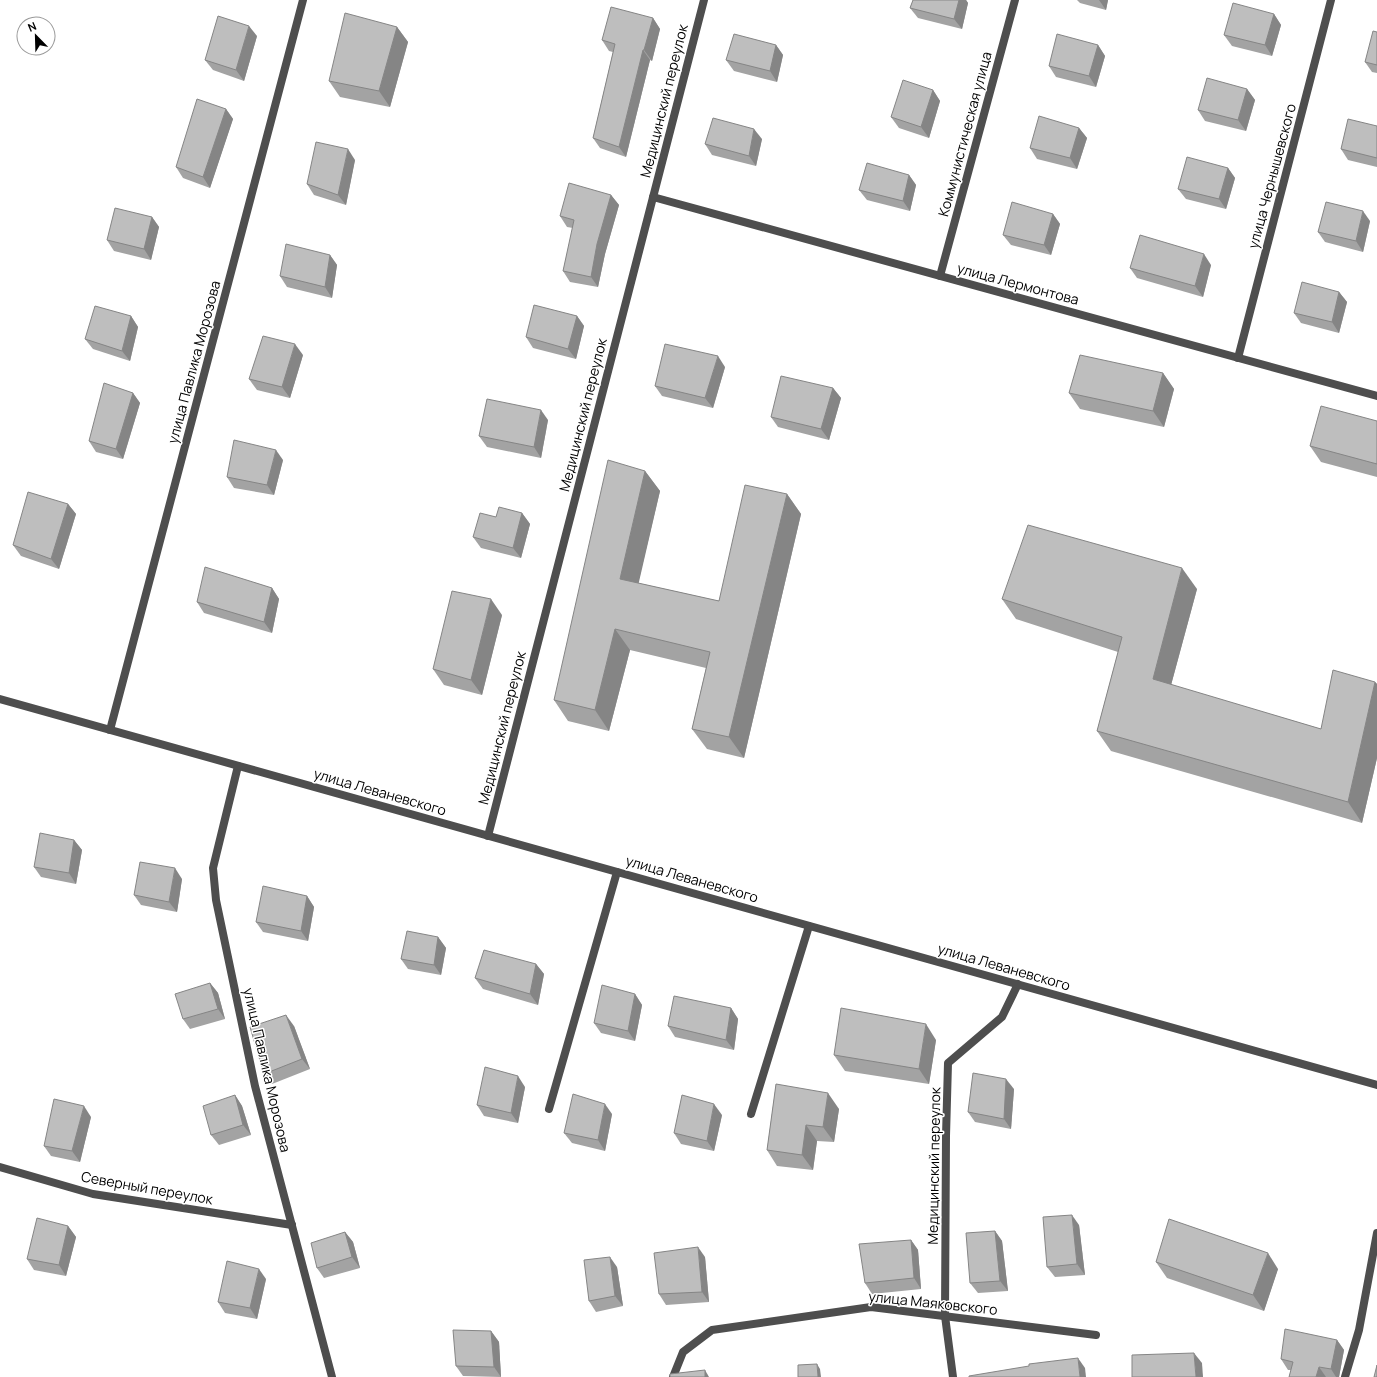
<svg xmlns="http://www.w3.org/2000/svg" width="1377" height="1377" font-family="Manrope,sans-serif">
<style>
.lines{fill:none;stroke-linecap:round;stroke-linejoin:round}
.minor{stroke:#4e4e4e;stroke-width:8}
.tertiary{stroke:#4e4e4e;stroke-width:8}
.wall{fill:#a3a3a3}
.shaded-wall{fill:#858585}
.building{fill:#bebebe;stroke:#858585}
.labels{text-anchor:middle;stroke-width:3;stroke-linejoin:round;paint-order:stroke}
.street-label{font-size:14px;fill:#000;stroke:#fff}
</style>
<rect width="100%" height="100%" fill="#fff"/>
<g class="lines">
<g class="minor">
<polyline points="653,197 1377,396"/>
<polyline points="940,276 1015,0"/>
<polyline points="1238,358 1331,0"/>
<polyline points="110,730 303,0"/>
<polyline points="238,766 213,868 216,900 255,1086 332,1377"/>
<polyline points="488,836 704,0"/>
<polyline points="549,1109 617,872"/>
<polyline points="751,1114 809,926"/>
<polyline points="0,1167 93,1194 292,1225"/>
<polyline points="673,1377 683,1352 712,1330 871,1307 1096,1335"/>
<polyline points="953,1377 945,1316 946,1136 948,1063 1002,1017 1018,984"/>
<polyline points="1345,1377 1359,1330 1377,1233"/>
</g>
<polyline class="tertiary" points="0,699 1377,1085"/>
</g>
<g class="wall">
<polygon points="913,0 966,0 968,3 962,29 918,18 910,8"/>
<polygon points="1077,0 1108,0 1106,10 1080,3"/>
<polygon points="1274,14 1281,25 1272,56 1232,46 1224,35"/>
<polygon points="653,18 660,29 652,61 650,60 626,157 600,148 593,138 613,52 609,51 602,40"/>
<polygon points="397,27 408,42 390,107 340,97 329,81"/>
<polygon points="1377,32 1377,73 1372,72 1365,62"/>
<polygon points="257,36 244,81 213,70 205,60"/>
<polygon points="776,45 783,55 777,82 734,71 726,60"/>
<polygon points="1098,45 1105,56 1096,87 1056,77 1049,66"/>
<polygon points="1247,89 1255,100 1246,131 1205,121 1198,110"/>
<polygon points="933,90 940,101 929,138 899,128 891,117"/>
<polygon points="226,109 233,119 210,188 183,178 176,167"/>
<polygon points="1377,126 1377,167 1348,160 1341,149"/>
<polygon points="1079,128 1087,138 1077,169 1037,159 1030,148"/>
<polygon points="762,139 756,166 712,155 705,144"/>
<polygon points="355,160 346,205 314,195 307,184"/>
<polygon points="1228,168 1235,178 1226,209 1186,199 1178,189"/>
<polygon points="909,175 916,185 910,211 867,200 859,190"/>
<polygon points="611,195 619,205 605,254 598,287 570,282 563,271 573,228 567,227 560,216"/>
<polygon points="1053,214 1060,224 1051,255 1011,245 1003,235"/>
<polygon points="152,217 159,227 151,260 114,251 107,240"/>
<polygon points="1370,221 1363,252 1325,242 1318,232"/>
<polygon points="330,255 337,265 332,298 287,287 280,276"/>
<polygon points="1211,265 1203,297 1137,278 1130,268"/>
<polygon points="1339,292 1347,302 1339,333 1301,323 1294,313"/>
<polygon points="131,316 138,327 130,361 93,349 85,339"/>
<polygon points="577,316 584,326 576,359 533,348 526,337"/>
<polygon points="303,355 290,398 257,390 249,379"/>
<polygon points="725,367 713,408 662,396 655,386"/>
<polygon points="1163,373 1174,389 1164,427 1080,409 1069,393"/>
<polygon points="833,388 841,398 829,440 778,427 771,417"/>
<polygon points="133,393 140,403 123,459 96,452 89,441"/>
<polygon points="548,420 541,458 487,447 479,436"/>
<polygon points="1377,421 1377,477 1321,462 1310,446"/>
<polygon points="283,460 274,495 234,488 227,477"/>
<polygon points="645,471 660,491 638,583 719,601 787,494 801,514 744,758 707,749 692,729 706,668 630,650 609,731 568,721 554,700"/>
<polygon points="68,504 76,514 59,569 21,556 13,545"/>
<polygon points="522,513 530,524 521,558 481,548 473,537 496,517"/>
<polygon points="272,588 279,599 272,633 204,613 197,602"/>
<polygon points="1197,589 1171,685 1321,729 1375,682 1377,684 1377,758 1362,823 1111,751 1097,731 1118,652 1016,619 1002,599"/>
<polygon points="502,615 482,695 444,685 433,669"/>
<polygon points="74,840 82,850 76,884 41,877 34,867"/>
<polygon points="182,879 177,912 141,905 134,895"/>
<polygon points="307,896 314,907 308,941 263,932 256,922"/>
<polygon points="438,937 446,948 441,975 408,969 401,959"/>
<polygon points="536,964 544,974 538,1005 483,989 475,978"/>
<polygon points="210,983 218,993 225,1019 190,1029 183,1019"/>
<polygon points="635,994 642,1005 635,1041 601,1033 594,1023"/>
<polygon points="731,1008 738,1019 734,1050 675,1037 668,1026"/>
<polygon points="294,1026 310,1069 272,1084 264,1074"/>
<polygon points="936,1040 929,1084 845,1071 834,1055"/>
<polygon points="776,1084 839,1109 834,1142 817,1141 813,1170 777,1166 767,1150"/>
<polygon points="525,1087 518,1123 484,1116 477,1105"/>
<polygon points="1014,1089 1011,1129 975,1122 968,1112"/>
<polygon points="235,1095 242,1106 251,1135 219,1145 211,1135"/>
<polygon points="612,1114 605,1151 572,1143 564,1133"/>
<polygon points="722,1115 714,1151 681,1144 674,1133"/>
<polygon points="91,1117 80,1162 51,1156 44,1146"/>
<polygon points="1079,1225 1085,1275 1055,1277 1047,1267"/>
<polygon points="68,1226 76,1237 66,1276 34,1270 27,1259"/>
<polygon points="995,1231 1002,1241 1008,1291 978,1293 970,1283"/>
<polygon points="345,1232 353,1242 360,1268 324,1278 317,1268"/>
<polygon points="911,1240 918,1250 921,1289 872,1294 865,1283"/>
<polygon points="705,1257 709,1302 666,1305 659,1294"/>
<polygon points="1156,1262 1278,1269 1264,1311 1167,1278"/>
<polygon points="617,1267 623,1306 596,1312 589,1301"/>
<polygon points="266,1279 257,1319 225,1313 218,1302"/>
<polygon points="491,1331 499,1342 501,1377 463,1376 456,1366"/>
<polygon points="1337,1340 1344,1350 1339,1377 1289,1377 1291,1370 1288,1370 1281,1359"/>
</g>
<g class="shaded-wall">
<polygon points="959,0 966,0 968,3 962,29 954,19"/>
<polygon points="1099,0 1108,0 1106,10"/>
<polygon points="1274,14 1281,25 1272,56 1265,45"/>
<polygon points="653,18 660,29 652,61 644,50"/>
<polygon points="249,26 257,36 244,81 236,70"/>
<polygon points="397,27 408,42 390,107 379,91"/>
<polygon points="776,45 783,55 777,82 770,71"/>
<polygon points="1098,45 1105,56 1096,87 1089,76"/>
<polygon points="643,50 650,60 626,157 619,147"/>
<polygon points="1247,89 1255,100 1246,131 1238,120"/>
<polygon points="933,90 940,101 929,138 921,127"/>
<polygon points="226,109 233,119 210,188 203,177"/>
<polygon points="1079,128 1087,138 1077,169 1070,158"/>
<polygon points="754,129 762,139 756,166 749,156"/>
<polygon points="348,149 355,160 346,205 338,195"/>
<polygon points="1228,168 1235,178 1226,209 1219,199"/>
<polygon points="909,175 916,185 910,211 903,201"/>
<polygon points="611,195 619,205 605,254 598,287 591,277 597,244"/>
<polygon points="1363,211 1370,221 1363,252 1356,241"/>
<polygon points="1053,214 1060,224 1051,255 1044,245"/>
<polygon points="152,217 159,227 151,260 144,249"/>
<polygon points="1204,254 1211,265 1203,297 1195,286"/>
<polygon points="330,255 337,265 332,298 325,287"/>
<polygon points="1339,292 1347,302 1339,333 1332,322"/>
<polygon points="131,316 138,327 130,361 122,351"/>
<polygon points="577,316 584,326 576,359 568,349"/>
<polygon points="295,344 303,355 290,398 282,387"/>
<polygon points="718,356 725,367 713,408 705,398"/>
<polygon points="1163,373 1174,389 1164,427 1153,411"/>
<polygon points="833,388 841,398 829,440 821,429"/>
<polygon points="133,393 140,403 123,459 116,449"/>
<polygon points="541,410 548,420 541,458 534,447"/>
<polygon points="276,450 283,460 274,495 267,485"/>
<polygon points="645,471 660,491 635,599 620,579"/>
<polygon points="787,494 801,514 744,758 729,737"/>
<polygon points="68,504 76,514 59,569 51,559"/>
<polygon points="522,513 530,524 521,558 513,548"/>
<polygon points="1182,568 1197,589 1167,700 1153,679"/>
<polygon points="272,588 279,599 272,633 264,622"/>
<polygon points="491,599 502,615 482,695 471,680"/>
<polygon points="615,629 630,650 609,731 595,710"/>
<polygon points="1375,682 1377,684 1377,758 1362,823 1348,802"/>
<polygon points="74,840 82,850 76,884 69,873"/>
<polygon points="175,868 182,879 177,912 169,902"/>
<polygon points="307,896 314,907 308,941 301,931"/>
<polygon points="438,937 446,948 441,975 434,965"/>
<polygon points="536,964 544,974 538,1005 530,994"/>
<polygon points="210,983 218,993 225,1019 218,1009"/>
<polygon points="635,994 642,1005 635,1041 628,1031"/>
<polygon points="731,1008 738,1019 734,1050 726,1040"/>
<polygon points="286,1015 294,1026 310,1069 302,1059"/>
<polygon points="926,1024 936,1040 929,1084 919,1069"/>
<polygon points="518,1076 525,1087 518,1123 511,1113"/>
<polygon points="1006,1079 1014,1089 1011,1129 1004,1119"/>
<polygon points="828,1093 839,1109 834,1142 823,1127"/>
<polygon points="235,1095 242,1106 251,1135 243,1125"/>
<polygon points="605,1104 612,1114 605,1151 598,1140"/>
<polygon points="714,1104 722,1115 714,1151 707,1141"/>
<polygon points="84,1106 91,1117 80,1162 72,1151"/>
<polygon points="806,1125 817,1141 813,1170 802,1155"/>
<polygon points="1072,1215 1079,1225 1085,1275 1077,1264"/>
<polygon points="68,1226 76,1237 66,1276 59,1265"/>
<polygon points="995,1231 1002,1241 1008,1291 1000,1281"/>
<polygon points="345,1232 353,1242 360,1268 352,1257"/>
<polygon points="911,1240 918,1250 921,1289 914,1278"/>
<polygon points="698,1247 705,1257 709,1302 702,1292"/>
<polygon points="1268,1253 1278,1269 1264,1311 1253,1295"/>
<polygon points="610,1257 617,1267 623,1306 615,1296"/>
<polygon points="259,1269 266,1279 257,1319 250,1308"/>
<polygon points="491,1331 499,1342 501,1377 494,1367"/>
<polygon points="1337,1340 1344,1350 1339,1377 1336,1377 1331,1369"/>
<polygon points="1194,1353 1202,1363 1203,1377 1196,1377"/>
<polygon points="1078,1358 1085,1368 1086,1377 1080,1377"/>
<polygon points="817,1364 820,1369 821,1377 818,1377"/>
<polygon points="1319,1367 1326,1377 1316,1377"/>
<polygon points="705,1370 709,1377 705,1377"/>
</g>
<g class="building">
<polygon points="913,0 959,0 954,19 910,8"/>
<polygon points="1233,3 1274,14 1265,45 1224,35"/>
<polygon points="611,7 653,18 644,50 643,50 619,147 593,138 615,44 602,40"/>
<polygon points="345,13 397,27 379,91 329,81"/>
<polygon points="218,16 249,26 236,70 205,60"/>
<polygon points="1373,31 1377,32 1377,65 1365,62"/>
<polygon points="734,34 776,45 770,71 726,60"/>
<polygon points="1057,34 1098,45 1089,76 1049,66"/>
<polygon points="1207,78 1247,89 1238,120 1198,110"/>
<polygon points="903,80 933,90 921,127 891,117"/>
<polygon points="197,99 226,109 203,177 176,167"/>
<polygon points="1039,116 1079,128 1070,158 1030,148"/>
<polygon points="713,118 754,129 749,156 705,144"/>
<polygon points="1348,119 1377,126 1377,158 1341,149"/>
<polygon points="316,142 348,149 338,195 307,184"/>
<polygon points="1187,157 1228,168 1219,199 1178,189"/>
<polygon points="867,163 909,175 903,201 859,190"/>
<polygon points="569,183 611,195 597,244 591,277 563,271 574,220 560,216"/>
<polygon points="1012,202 1053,214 1044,245 1003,235"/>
<polygon points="1326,202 1363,211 1356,241 1318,232"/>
<polygon points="115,208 152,217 144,249 107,240"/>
<polygon points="1140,235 1204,254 1195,286 1130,268"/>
<polygon points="286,244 330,255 325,287 280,276"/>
<polygon points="1302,282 1339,292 1332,322 1294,313"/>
<polygon points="534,305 577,316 568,349 526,337"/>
<polygon points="95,306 131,316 122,351 85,339"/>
<polygon points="263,336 295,344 282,387 249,379"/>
<polygon points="665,344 718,356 705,398 655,386"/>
<polygon points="1080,355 1163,373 1153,411 1069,393"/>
<polygon points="781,376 833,388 821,429 771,417"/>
<polygon points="104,383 133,393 116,449 89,441"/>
<polygon points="487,399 541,410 534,447 479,436"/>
<polygon points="1321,406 1377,421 1377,464 1310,446"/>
<polygon points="234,440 276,450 267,485 227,477"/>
<polygon points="608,460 645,471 620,579 719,601 745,485 787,494 729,737 692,729 710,652 615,629 595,710 554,700"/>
<polygon points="28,492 68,504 51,559 13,545"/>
<polygon points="499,507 522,513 513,548 473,537 480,513 496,517"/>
<polygon points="1028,525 1182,568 1153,679 1321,729 1333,670 1375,682 1348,802 1097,731 1122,637 1002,599"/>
<polygon points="205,567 272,588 264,622 197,602"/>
<polygon points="452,591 491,599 471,680 433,669"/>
<polygon points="40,833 74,840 69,873 34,867"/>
<polygon points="140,862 175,868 169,902 134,895"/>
<polygon points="263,886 307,896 301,931 256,922"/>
<polygon points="407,931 438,937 434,965 401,959"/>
<polygon points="484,950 536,964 530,994 475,978"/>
<polygon points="210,983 218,1009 183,1019 175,994"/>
<polygon points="602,985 635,994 628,1031 594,1023"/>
<polygon points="674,996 731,1008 726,1040 668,1026"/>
<polygon points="841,1008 926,1024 919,1069 834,1055"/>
<polygon points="286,1015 302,1059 264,1074 250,1027"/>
<polygon points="485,1067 518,1076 511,1113 477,1105"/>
<polygon points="973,1073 1006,1079 1004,1119 968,1112"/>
<polygon points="776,1084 828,1093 823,1127 806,1125 802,1155 767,1150"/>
<polygon points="573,1094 605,1104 598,1140 564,1133"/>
<polygon points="235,1095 243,1125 211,1135 203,1106"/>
<polygon points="682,1095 714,1104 707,1141 674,1133"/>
<polygon points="54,1099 84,1106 72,1151 44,1146"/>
<polygon points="1072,1215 1077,1264 1047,1267 1043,1217"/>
<polygon points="37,1218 68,1226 59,1265 27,1259"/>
<polygon points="1169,1219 1268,1253 1253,1295 1156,1262"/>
<polygon points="995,1231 1000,1281 970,1283 966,1233"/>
<polygon points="345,1232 352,1257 317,1268 311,1243"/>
<polygon points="911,1240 914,1278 865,1283 859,1244"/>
<polygon points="698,1247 702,1292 659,1294 654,1253"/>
<polygon points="610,1257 615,1296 589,1301 584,1260"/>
<polygon points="227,1261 259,1269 250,1308 218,1302"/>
<polygon points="1285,1329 1337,1340 1331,1369 1319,1367 1316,1377 1289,1377 1293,1362 1281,1359"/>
<polygon points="453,1330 491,1331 494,1367 456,1366"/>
<polygon points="1194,1353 1196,1377 1132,1377 1132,1355"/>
<polygon points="1078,1358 1080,1377 969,1377 969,1376 1029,1366 1029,1364"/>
<polygon points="817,1364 818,1377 798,1377 798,1365"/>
<polygon points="1377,1365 1377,1377 1374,1377"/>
<polygon points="705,1370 705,1377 670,1377 670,1374"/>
</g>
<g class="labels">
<g class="street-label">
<text transform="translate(664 101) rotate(-76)" y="5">Медицинский переулок</text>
<text transform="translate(965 134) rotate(-75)" y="5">Коммунистическая улица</text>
<text transform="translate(1272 176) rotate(-75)" y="5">улица Чернышевского</text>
<text transform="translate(1018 284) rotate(15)" y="5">улица Лермонтова</text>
<text transform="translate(194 362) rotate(-75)" y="5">улица Павлика Морозова</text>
<text transform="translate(583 415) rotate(-76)" y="5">Медицинский переулок</text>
<text transform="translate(502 728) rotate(-76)" y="5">Медицинский переулок</text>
<text transform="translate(380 792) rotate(16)" y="5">улица Леваневского</text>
<text transform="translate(692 879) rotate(16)" y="5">улица Леваневского</text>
<text transform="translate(1004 967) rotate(16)" y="5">улица Леваневского</text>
<text transform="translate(267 1070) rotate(77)" y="5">улица Павлика Морозова</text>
<text transform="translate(934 1166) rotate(-89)" y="5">Медицинский переулок</text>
<text transform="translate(147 1188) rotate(10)" y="5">Северный переулок</text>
<text transform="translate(933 1303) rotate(6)" y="5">улица Маяковского</text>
</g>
</g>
<g transform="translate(36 36) rotate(337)"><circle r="19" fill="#ffffff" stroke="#999999"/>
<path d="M0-3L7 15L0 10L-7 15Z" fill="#000000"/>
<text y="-6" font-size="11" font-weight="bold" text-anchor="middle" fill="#000000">N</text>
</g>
</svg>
